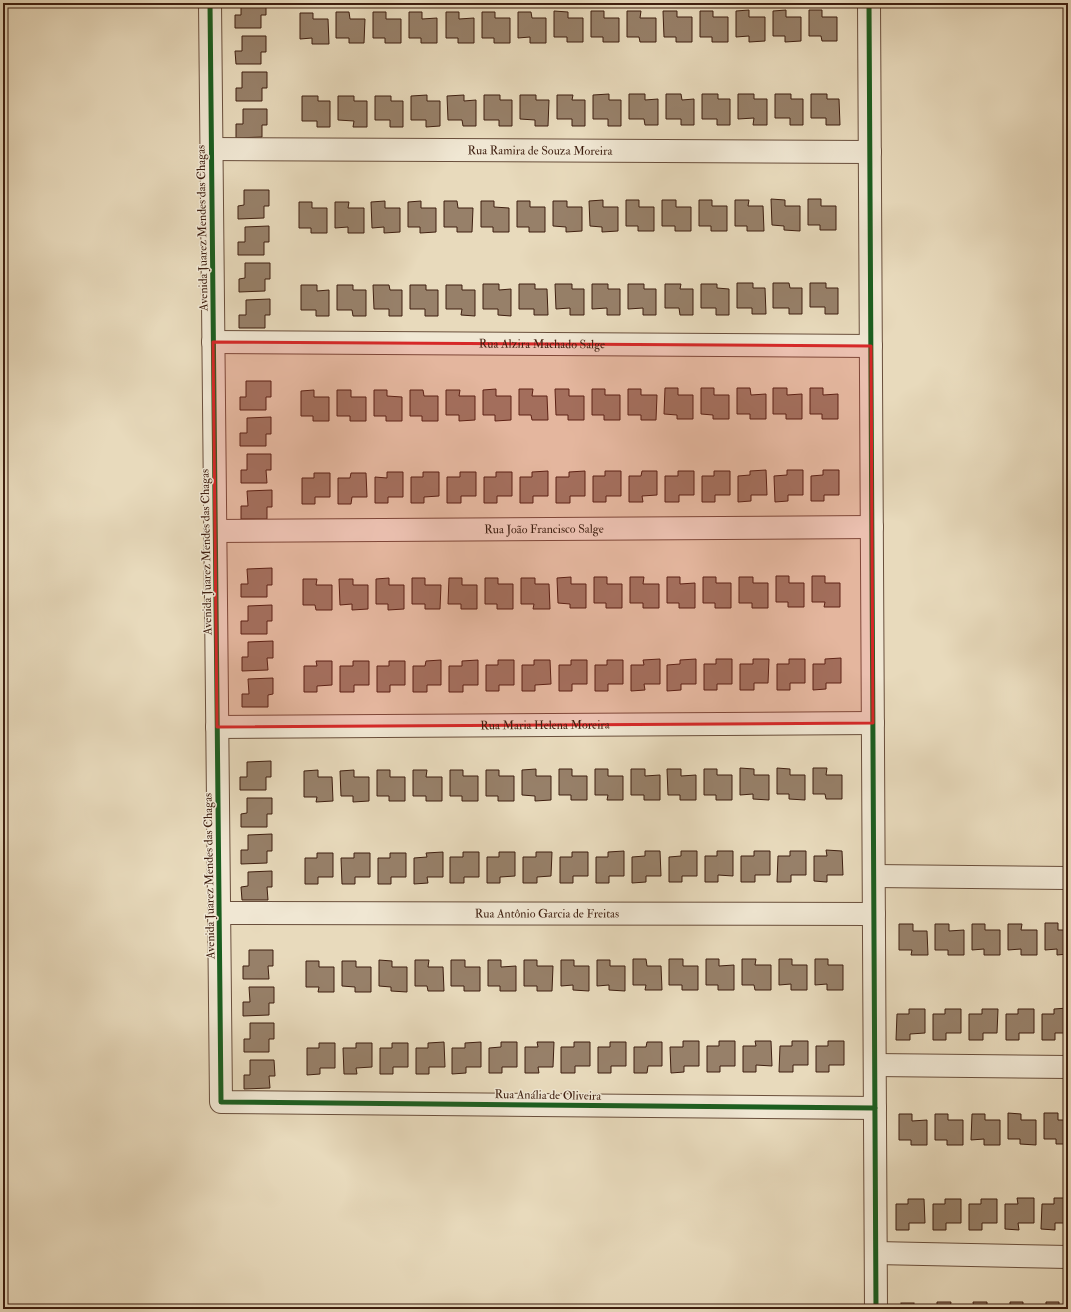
<svg xmlns="http://www.w3.org/2000/svg" width="1071" height="1312" font-family="'IM FELL Double Pica',serif">
<style>
.building{fill:#978069;stroke:#3f1f10}
.lines{fill:none;stroke-linecap:round;stroke-linejoin:round}
.street-casing{stroke:#694e3b;stroke-width:24}
.street{stroke:#f0e7d3;stroke-width:22}
.cycleway-casing{stroke:#f0e7d3;stroke-width:8}
.cycleway{stroke:#1b5e20;stroke-width:5}
.marked{fill:#d62828;fill-opacity:0.2;stroke:#d62828;stroke-width:3;stroke-linejoin:round}
.labels{text-anchor:middle;stroke-width:3;stroke-linejoin:round;paint-order:stroke}
.street-label{font-size:12px;fill:#3f1f10;stroke:#f0e7d3}
</style>
<rect width="100%" height="100%" fill="#e8dabc"/>
<filter id="stains"><feTurbulence type="fractalNoise" baseFrequency=".005" numOctaves="4"/><feColorMatrix values="0 0 0 0 .2 0 0 0 0 .09 0 0 0 0 .02 0 0 0 .5 -.17"/></filter>
<radialGradient id="worn" r=".72"><stop offset=".6" stop-color="#630" stop-opacity="0"/><stop offset="1" stop-color="#630" stop-opacity=".3"/></radialGradient>
<g class="building">
<polygon points="241,3 266,3 266,15 261,15 261,28 235,28 235,15 241,15"/>
<polygon points="749,10 749,17 765,17 765,41 749,42 749,36 736,37 736,11"/>
<polygon points="786,10 786,17 801,17 801,41 785,42 785,36 773,36 773,11"/>
<polygon points="809,10 822,10 822,17 837,17 837,41 822,41 821,36 809,36"/>
<polygon points="554,11 568,12 568,18 583,18 583,42 567,42 567,37 554,37"/>
<polygon points="591,11 604,11 604,18 619,18 619,42 603,42 603,37 591,37"/>
<polygon points="627,11 641,11 640,18 656,18 656,42 640,42 639,37 627,37"/>
<polygon points="663,11 677,11 677,17 692,17 692,42 676,42 676,37 664,37"/>
<polygon points="700,11 713,11 713,17 728,17 728,42 712,42 712,37 700,37"/>
<polygon points="336,12 349,12 350,19 365,19 364,43 349,43 349,38 336,38"/>
<polygon points="373,12 386,12 386,19 401,19 401,43 385,43 385,38 373,38"/>
<polygon points="409,12 422,12 422,19 437,18 437,43 421,43 421,38 409,38"/>
<polygon points="446,12 459,12 459,19 474,18 474,43 458,43 458,38 446,38"/>
<polygon points="482,12 495,12 495,18 510,18 510,43 494,43 494,38 482,38"/>
<polygon points="518,12 531,12 532,18 546,18 546,43 530,43 530,37 518,38"/>
<polygon points="300,13 313,13 313,19 328,19 329,44 312,44 312,38 300,39"/>
<polygon points="242,36 266,36 266,52 261,52 261,64 236,64 235,51 242,51"/>
<polygon points="242,72 267,72 267,88 262,88 262,101 236,101 236,88 242,88"/>
<polygon points="609,94 609,100 621,100 621,126 608,126 608,119 593,119 593,95"/>
<polygon points="629,94 645,94 645,100 658,99 658,125 645,125 644,119 629,119"/>
<polygon points="666,94 681,94 682,100 694,99 694,125 681,125 681,119 666,119"/>
<polygon points="702,94 718,94 718,99 730,99 730,125 717,125 717,119 702,119"/>
<polygon points="738,94 754,94 754,99 767,99 767,125 753,125 754,118 738,119"/>
<polygon points="775,94 791,94 791,99 803,99 803,125 790,125 790,118 775,118"/>
<polygon points="811,94 827,94 827,99 839,99 840,125 826,125 826,118 811,118"/>
<polygon points="427,95 427,101 440,101 440,126 426,127 426,120 411,120 411,96"/>
<polygon points="464,95 464,101 476,100 476,126 463,126 462,120 448,120 447,96"/>
<polygon points="484,95 500,95 500,100 512,100 512,126 499,126 499,120 484,120"/>
<polygon points="520,95 536,95 536,100 549,100 548,126 535,126 535,120 520,119"/>
<polygon points="557,95 573,95 572,100 585,100 585,126 572,126 572,119 557,119"/>
<polygon points="302,96 318,96 318,101 330,101 330,127 317,127 317,121 302,121"/>
<polygon points="338,96 354,96 354,101 367,101 367,127 353,127 354,121 338,120"/>
<polygon points="375,96 391,96 391,101 403,101 403,127 390,127 390,120 375,120"/>
<polygon points="243,109 267,109 267,125 262,125 262,137 236,138 236,124 243,124"/>
<polygon points="244,190 269,190 269,206 264,206 264,218 238,219 238,206 244,205"/>
<polygon points="771,199 785,200 785,206 800,206 800,231 784,230 784,226 772,225"/>
<polygon points="808,199 821,199 821,206 836,206 836,230 820,230 820,225 808,225"/>
<polygon points="603,200 603,207 618,207 618,231 602,232 602,227 590,226 589,201"/>
<polygon points="626,200 639,200 639,207 654,207 654,231 638,231 638,226 626,226"/>
<polygon points="662,200 676,200 676,207 691,207 691,231 675,231 675,226 662,226"/>
<polygon points="699,200 712,200 712,206 727,206 727,231 711,231 711,226 699,226"/>
<polygon points="735,200 749,200 748,206 763,206 764,231 747,231 747,226 735,226"/>
<polygon points="385,201 385,208 400,208 400,232 384,233 384,227 372,228 371,202"/>
<polygon points="421,201 421,208 436,208 436,232 420,233 420,227 408,227 408,202"/>
<polygon points="444,201 457,201 458,208 473,208 472,232 457,232 457,227 444,227"/>
<polygon points="481,201 494,201 494,207 509,208 509,232 493,232 493,227 481,227"/>
<polygon points="517,201 530,201 530,207 545,207 545,232 529,232 529,227 517,227"/>
<polygon points="553,201 567,201 567,207 582,207 582,231 566,232 566,227 553,226"/>
<polygon points="299,202 312,202 312,208 327,208 327,233 311,233 311,228 299,228"/>
<polygon points="335,202 349,202 348,208 364,208 364,233 348,233 348,227 335,228"/>
<polygon points="269,226 269,242 264,242 264,255 238,255 238,242 245,242 245,227"/>
<polygon points="245,263 270,263 270,279 265,279 265,291 239,292 239,279 245,278"/>
<polygon points="737,283 753,283 753,288 765,288 766,314 752,314 752,308 737,308"/>
<polygon points="773,283 789,283 790,288 802,288 802,314 789,314 789,308 773,308"/>
<polygon points="810,283 826,283 826,288 838,288 838,314 825,314 825,307 810,307"/>
<polygon points="483,284 499,284 499,290 511,289 511,316 498,315 498,309 483,309"/>
<polygon points="519,284 535,284 535,289 547,289 548,315 534,315 534,309 519,309"/>
<polygon points="555,284 572,284 572,289 584,289 584,315 570,315 570,308 556,309"/>
<polygon points="592,284 608,284 608,289 620,289 620,315 607,315 607,308 592,309"/>
<polygon points="628,284 644,284 644,289 656,289 656,315 643,315 643,308 628,309"/>
<polygon points="665,284 681,284 680,289 693,289 693,315 680,315 679,308 665,308"/>
<polygon points="701,284 717,284 717,288 729,289 729,315 716,315 716,308 701,308"/>
<polygon points="301,285 317,285 317,291 329,290 329,316 316,316 316,310 301,310"/>
<polygon points="337,285 353,285 353,290 366,290 366,316 353,316 352,310 337,310"/>
<polygon points="373,285 389,285 390,290 402,290 402,316 389,316 389,309 374,309"/>
<polygon points="410,285 426,285 426,290 438,290 438,316 425,316 425,309 410,309"/>
<polygon points="446,285 462,285 462,290 475,290 475,316 461,315 462,309 446,309"/>
<polygon points="270,299 270,315 265,315 265,328 239,328 239,315 246,315 246,300"/>
<polygon points="246,381 271,381 271,397 266,397 266,410 240,410 240,397 246,397"/>
<polygon points="665,388 678,388 678,395 693,395 693,419 677,419 677,415 664,414"/>
<polygon points="701,388 714,388 714,395 729,395 729,419 713,419 713,415 701,414"/>
<polygon points="737,388 750,388 751,395 766,394 766,419 750,419 750,414 737,414"/>
<polygon points="773,388 787,388 787,395 802,394 802,419 786,419 786,414 773,414"/>
<polygon points="810,388 823,388 823,395 838,394 838,419 822,419 822,414 810,414"/>
<polygon points="496,389 496,396 511,396 511,420 495,421 495,415 483,415 483,390"/>
<polygon points="519,389 533,389 532,396 547,396 548,420 532,420 531,415 519,415"/>
<polygon points="555,389 569,389 569,396 584,396 584,420 568,420 568,415 556,415"/>
<polygon points="592,389 605,389 605,395 620,395 620,420 604,420 604,415 592,415"/>
<polygon points="628,389 641,389 641,395 657,395 656,420 641,420 641,415 628,415"/>
<polygon points="314,390 314,397 329,397 329,421 313,421 313,416 301,416 301,391"/>
<polygon points="337,390 351,390 351,397 366,397 366,421 350,421 350,416 337,416"/>
<polygon points="374,390 387,390 387,396 402,397 402,421 386,421 386,416 374,416"/>
<polygon points="410,390 423,390 424,396 438,396 438,421 422,421 422,416 410,416"/>
<polygon points="446,390 460,390 459,396 475,396 475,420 459,421 459,415 446,415"/>
<polygon points="271,417 271,434 266,434 266,446 240,446 240,433 247,433 247,418"/>
<polygon points="247,454 271,454 271,470 266,470 267,483 241,483 241,470 247,470"/>
<polygon points="766,470 767,495 751,495 751,501 738,502 738,476 750,475 750,471"/>
<polygon points="787,470 803,470 803,495 788,495 788,501 775,502 774,476 787,475"/>
<polygon points="823,470 839,470 839,495 824,495 824,501 811,501 811,476 823,475"/>
<polygon points="548,471 548,496 533,496 533,503 520,503 520,477 532,477 532,472"/>
<polygon points="585,471 585,496 570,496 570,503 556,503 556,477 569,477 569,472"/>
<polygon points="605,471 621,471 621,496 606,496 606,502 593,502 593,476 605,476"/>
<polygon points="642,471 657,471 657,495 642,496 643,502 629,502 629,476 641,476"/>
<polygon points="678,471 694,471 694,495 679,495 679,502 665,502 665,476 678,476"/>
<polygon points="714,471 730,471 730,495 715,495 715,502 702,502 702,476 714,476"/>
<polygon points="387,472 403,472 403,497 388,497 388,503 375,503 375,477 387,478"/>
<polygon points="423,472 439,472 439,496 424,497 424,503 411,503 411,477 423,477"/>
<polygon points="460,472 476,472 476,496 461,496 461,503 447,503 447,477 460,477"/>
<polygon points="496,472 512,472 512,496 497,496 497,503 484,503 484,477 496,477"/>
<polygon points="314,473 330,473 330,497 315,497 315,504 302,504 302,478 314,478"/>
<polygon points="351,473 366,473 367,497 352,497 351,504 338,504 338,478 350,478"/>
<polygon points="272,490 272,507 267,507 267,519 241,519 241,506 248,506 247,491"/>
<polygon points="272,568 272,585 267,585 267,597 241,597 241,584 248,584 247,569"/>
<polygon points="776,576 789,576 789,583 804,583 804,607 788,607 788,602 776,602"/>
<polygon points="812,576 825,576 825,583 840,583 840,607 824,607 825,602 812,602"/>
<polygon points="571,577 571,584 586,584 586,608 570,608 570,604 558,603 557,578"/>
<polygon points="594,577 607,577 607,584 622,584 622,608 606,608 606,603 594,603"/>
<polygon points="630,577 644,577 643,584 659,584 659,608 643,608 643,603 630,603"/>
<polygon points="667,577 680,577 680,584 695,583 695,608 679,608 679,603 667,603"/>
<polygon points="703,577 716,577 716,583 731,583 731,608 715,608 715,603 703,603"/>
<polygon points="739,577 753,577 753,583 768,583 768,608 752,608 752,603 739,603"/>
<polygon points="389,578 389,585 404,585 404,609 388,610 388,604 376,604 376,579"/>
<polygon points="412,578 425,578 425,585 441,585 440,609 425,609 425,604 412,604"/>
<polygon points="449,578 462,578 462,585 477,585 477,609 461,609 461,604 448,604"/>
<polygon points="485,578 498,578 498,584 513,584 513,609 497,609 497,604 485,604"/>
<polygon points="521,578 535,578 535,584 549,584 550,609 533,609 534,604 521,604"/>
<polygon points="303,579 317,579 316,585 332,585 332,610 316,610 315,605 303,605"/>
<polygon points="339,579 353,579 353,585 368,585 368,609 352,610 352,604 340,605"/>
<polygon points="272,605 272,621 267,621 267,634 241,634 241,621 248,621 248,606"/>
<polygon points="273,641 273,658 267,658 268,670 242,671 242,657 248,657 248,642"/>
<polygon points="841,658 841,683 826,683 826,689 813,690 813,664 825,664 825,659"/>
<polygon points="660,659 660,684 644,684 645,690 631,691 631,665 644,665 643,660"/>
<polygon points="696,659 696,684 681,684 681,690 667,691 667,665 680,664 680,660"/>
<polygon points="716,659 732,659 732,684 717,684 717,690 704,690 704,664 716,664"/>
<polygon points="753,659 769,659 768,683 754,683 754,690 740,690 740,664 753,664"/>
<polygon points="789,659 805,659 805,683 790,683 790,690 777,690 777,664 789,664"/>
<polygon points="441,660 441,685 427,685 427,692 413,692 413,666 425,666 426,661"/>
<polygon points="478,660 478,685 463,685 463,692 449,692 449,666 462,666 462,661"/>
<polygon points="498,660 514,660 514,685 499,685 499,691 486,691 486,665 498,665"/>
<polygon points="534,660 550,660 551,684 535,685 535,691 522,691 522,665 534,665"/>
<polygon points="571,660 587,660 587,684 572,684 572,691 559,691 559,665 571,665"/>
<polygon points="607,660 623,660 623,684 608,684 608,691 595,691 595,665 607,665"/>
<polygon points="316,661 332,661 332,685 317,686 317,692 304,692 304,666 317,666"/>
<polygon points="353,661 369,661 369,685 354,685 354,692 340,692 340,666 353,666"/>
<polygon points="389,661 405,661 405,685 390,685 390,692 377,692 377,666 389,666"/>
<polygon points="273,678 273,694 268,695 268,707 242,707 242,694 249,694 248,679"/>
<polygon points="271,761 271,777 266,777 266,790 240,790 240,777 247,777 247,762"/>
<polygon points="740,768 754,769 754,775 769,775 769,800 753,799 753,794 740,795"/>
<polygon points="777,768 790,769 790,775 805,775 805,800 789,799 789,794 777,794"/>
<polygon points="813,768 827,768 826,775 842,775 842,799 826,799 825,794 813,794"/>
<polygon points="536,769 536,776 551,776 551,800 535,801 535,796 522,795 522,770"/>
<polygon points="559,769 572,769 572,776 587,776 587,800 571,800 571,795 559,795"/>
<polygon points="595,769 608,769 608,776 623,776 623,800 607,800 608,795 595,795"/>
<polygon points="631,769 645,769 645,776 660,775 660,800 644,800 644,795 631,795"/>
<polygon points="667,769 681,769 681,776 696,775 696,800 680,800 680,795 668,795"/>
<polygon points="704,769 717,769 717,775 732,775 732,800 716,800 716,795 704,795"/>
<polygon points="318,770 318,777 332,777 333,801 316,802 317,797 304,797 304,771"/>
<polygon points="354,770 354,777 369,777 369,801 353,802 353,796 341,796 340,771"/>
<polygon points="377,770 390,770 390,777 405,777 405,801 389,801 389,796 377,796"/>
<polygon points="413,770 427,770 426,777 442,777 442,801 426,801 426,796 413,796"/>
<polygon points="450,770 463,770 463,776 478,776 478,801 462,801 462,796 450,796"/>
<polygon points="486,770 499,770 499,776 514,776 514,801 498,801 498,796 486,796"/>
<polygon points="247,798 272,798 272,814 267,814 267,827 241,827 241,814 247,813"/>
<polygon points="272,834 272,851 267,851 267,863 241,864 241,850 248,850 248,835"/>
<polygon points="826,850 842,851 843,875 827,875 827,882 814,881 814,856 827,856"/>
<polygon points="624,851 624,876 609,876 609,883 596,883 596,857 608,857 608,852"/>
<polygon points="645,851 660,851 661,876 646,876 646,882 632,883 632,857 645,856"/>
<polygon points="681,851 697,851 697,876 682,876 682,882 669,882 669,857 681,856"/>
<polygon points="717,851 733,851 733,876 718,875 718,882 705,882 705,856 717,856"/>
<polygon points="754,851 770,851 770,875 755,875 755,882 741,882 741,856 754,856"/>
<polygon points="790,851 806,851 806,875 791,875 791,882 777,882 778,856 790,856"/>
<polygon points="443,852 443,877 427,877 428,883 414,884 414,858 427,857 426,853"/>
<polygon points="463,852 479,852 479,877 464,877 464,883 450,883 450,857 463,857"/>
<polygon points="499,852 515,852 515,876 500,877 500,883 487,883 487,857 499,857"/>
<polygon points="536,852 552,852 551,876 537,877 537,883 523,883 523,857 536,857"/>
<polygon points="572,852 588,852 588,876 573,876 573,883 560,883 560,857 572,857"/>
<polygon points="317,853 333,853 333,877 318,877 318,884 305,884 305,858 317,858"/>
<polygon points="354,853 370,853 370,877 355,877 355,884 342,884 341,858 354,858"/>
<polygon points="390,853 406,853 406,877 391,877 391,884 378,884 378,858 390,858"/>
<polygon points="272,871 272,887 267,887 268,900 242,900 241,887 248,886 248,872"/>
<polygon points="1045,923 1058,923 1058,930 1068,930 1068,954 1057,955 1057,949 1045,950"/>
<polygon points="899,924 913,924 913,931 927,931 928,955 911,955 912,950 899,950"/>
<polygon points="935,924 949,924 949,931 964,930 964,955 948,955 948,950 935,950"/>
<polygon points="972,924 985,924 985,930 1000,930 1000,955 984,955 984,949 972,950"/>
<polygon points="1008,924 1022,924 1021,930 1037,930 1037,955 1021,955 1021,949 1008,950"/>
<polygon points="249,950 273,950 273,966 268,966 269,979 243,979 243,966 249,966"/>
<polygon points="633,959 646,959 647,966 661,966 662,990 645,990 646,985 633,985"/>
<polygon points="669,959 683,959 683,966 698,966 698,990 682,990 682,985 669,985"/>
<polygon points="706,959 719,959 719,966 734,965 734,990 718,990 718,985 706,985"/>
<polygon points="742,959 756,959 755,965 771,965 771,990 755,990 754,985 742,985"/>
<polygon points="779,959 792,959 792,965 807,965 807,990 791,990 791,984 779,985"/>
<polygon points="815,959 828,959 828,965 843,965 843,990 827,990 827,984 815,985"/>
<polygon points="379,960 392,961 392,967 407,967 407,992 391,991 391,987 379,986"/>
<polygon points="415,960 429,960 428,967 443,967 444,991 428,991 427,986 415,986"/>
<polygon points="451,960 465,960 465,967 480,967 480,991 464,991 464,986 451,986"/>
<polygon points="488,960 501,960 501,967 516,966 516,991 500,991 500,986 488,986"/>
<polygon points="524,960 537,960 537,966 553,966 552,991 537,991 537,986 524,986"/>
<polygon points="561,960 574,960 574,966 589,966 589,991 573,990 573,985 561,986"/>
<polygon points="597,960 610,960 610,966 625,966 625,991 609,990 609,985 597,986"/>
<polygon points="306,961 319,961 319,967 334,967 334,992 318,992 319,987 306,987"/>
<polygon points="342,961 356,961 356,967 371,967 371,992 355,992 355,987 342,986"/>
<polygon points="249,987 274,987 274,1003 269,1003 269,1015 243,1016 243,1002 250,1002"/>
<polygon points="1068,1008 1068,1033 1055,1033 1055,1040 1042,1040 1042,1014 1054,1014 1054,1009"/>
<polygon points="909,1009 925,1009 925,1033 910,1034 910,1040 896,1040 897,1014 909,1014"/>
<polygon points="945,1009 961,1009 961,1033 946,1033 946,1040 933,1040 933,1014 945,1014"/>
<polygon points="982,1009 998,1009 997,1033 983,1033 983,1040 969,1040 969,1014 982,1014"/>
<polygon points="1018,1009 1034,1009 1034,1033 1019,1033 1019,1040 1006,1040 1006,1014 1018,1014"/>
<polygon points="250,1023 274,1023 274,1039 269,1039 269,1052 244,1052 244,1039 250,1039"/>
<polygon points="683,1041 699,1041 699,1066 684,1066 684,1072 671,1073 670,1047 683,1047"/>
<polygon points="719,1041 735,1041 735,1066 720,1066 720,1072 707,1072 707,1046 719,1046"/>
<polygon points="755,1041 771,1041 772,1066 756,1065 756,1072 743,1072 743,1046 756,1046"/>
<polygon points="792,1041 808,1041 808,1065 793,1065 793,1072 779,1072 780,1046 792,1046"/>
<polygon points="828,1041 844,1041 844,1065 829,1065 829,1072 816,1072 816,1046 828,1046"/>
<polygon points="444,1042 445,1067 429,1067 429,1074 416,1074 416,1048 428,1048 428,1043"/>
<polygon points="481,1042 481,1067 466,1067 466,1073 452,1074 452,1048 465,1048 465,1043"/>
<polygon points="501,1042 517,1042 517,1067 502,1067 502,1073 489,1073 489,1048 501,1047"/>
<polygon points="537,1042 554,1042 553,1067 538,1067 539,1073 525,1073 525,1047 538,1047"/>
<polygon points="574,1042 590,1042 590,1066 575,1066 575,1073 561,1073 561,1047 574,1047"/>
<polygon points="610,1042 626,1042 626,1066 611,1066 611,1073 598,1073 598,1047 610,1047"/>
<polygon points="647,1042 662,1042 662,1066 648,1066 647,1073 634,1073 634,1047 646,1047"/>
<polygon points="319,1043 335,1043 335,1068 320,1068 320,1074 307,1075 307,1048 319,1048"/>
<polygon points="356,1043 372,1043 372,1067 356,1068 357,1074 344,1074 343,1048 356,1048"/>
<polygon points="392,1043 408,1043 408,1067 393,1067 393,1074 380,1074 380,1048 392,1048"/>
<polygon points="250,1060 274,1060 275,1076 269,1076 270,1088 244,1089 244,1075 250,1075"/>
<polygon points="1008,1113 1021,1114 1021,1120 1036,1120 1036,1145 1020,1144 1020,1139 1008,1139"/>
<polygon points="1044,1113 1058,1113 1058,1120 1068,1120 1068,1144 1056,1144 1056,1139 1044,1139"/>
<polygon points="899,1114 912,1114 912,1121 927,1120 927,1145 911,1145 911,1140 899,1140"/>
<polygon points="935,1114 948,1114 948,1120 963,1120 963,1145 947,1145 947,1140 935,1140"/>
<polygon points="972,1114 985,1114 985,1120 1000,1120 1000,1145 984,1145 984,1139 971,1140"/>
<polygon points="1017,1198 1034,1198 1034,1223 1018,1223 1019,1230 1005,1229 1005,1204 1018,1204"/>
<polygon points="1054,1198 1068,1198 1068,1223 1055,1223 1055,1230 1041,1229 1042,1204 1054,1204"/>
<polygon points="908,1199 924,1199 925,1223 909,1223 909,1230 896,1230 896,1204 908,1204"/>
<polygon points="945,1199 961,1199 961,1223 946,1223 946,1230 933,1230 933,1204 945,1204"/>
<polygon points="981,1199 997,1199 997,1223 982,1223 982,1230 969,1230 969,1204 981,1204"/>
<polygon points="937,1302 951,1302 950,1309 963,1309 937,1309"/>
<polygon points="973,1302 987,1302 987,1309 1002,1309 974,1309"/>
<polygon points="1010,1302 1023,1302 1023,1309 1038,1309 1010,1309"/>
<polygon points="1046,1302 1059,1302 1059,1309 1068,1309 1046,1309"/>
<rect x="901" y="1303" width="13" height="6"/>
</g>
<g class="lines">
<g class="street-casing">
<g id="street">
<polyline points="210,3 221,1102 875,1108"/>
<polyline points="869,3 876,1309"/>
<path id="s1" d="M211,149L870,152"/>
<path id="s2" d="M213,342L871,346"/>
<path id="s3" d="M215,531L872,527"/>
<path id="s4" d="M217,727L873,723"/>
<polyline points="874,876 1068,878"/>
<path id="s5" d="M219,913L874,914"/>
<polyline points="875,1065 1068,1067"/>
<polyline points="876,1253 1068,1257"/>
</g>
</g>
<use href="#street" class="street"/>
<g class="cycleway-casing">
<g id="cycleway">
<polyline points="210,3 221,1102 875,1108"/>
<polyline points="869,3 876,1309"/>
</g>
</g>
<use href="#cycleway" class="cycleway"/>
</g>
<path class="marked" d="M213,342L871,346L873,723L217,727Z"/>
<g class="labels">
<g class="street-label">
<text dy="4" stroke="none"><textPath href="#s1" startOffset="329">Rua Ramira de Souza Moreira</textPath></text>
<text transform="translate(202 228) rotate(-91)" y="4">Avenida Juarez Mendes das Chagas</text>
<text dy="4" stroke="none"><textPath href="#s2" startOffset="329">Rua Alzira Machado Salge</textPath></text>
<text dy="4" stroke="none"><textPath href="#s3" startOffset="329">Rua João Francisco Salge</textPath></text>
<text transform="translate(206 552) rotate(-91)" y="4">Avenida Juarez Mendes das Chagas</text>
<text dy="4" stroke="none"><textPath href="#s4" startOffset="328">Rua Maria Helena Moreira</textPath></text>
<text transform="translate(209 876) rotate(-91)" y="4">Avenida Juarez Mendes das Chagas</text>
<text dy="4" stroke="none"><textPath href="#s5" startOffset="328">Rua Antônio Garcia de Freitas</textPath></text>
<text transform="translate(548 1095) rotate(1)" y="4">Rua Anália de Oliveira</text>
</g>
</g>
<rect width="1071" height="1312" fill="none" stroke="#e8dabc" stroke-width="16"/>
<rect x="4" y="4" width="1063" height="1304" fill="none" stroke="#3f1f10" stroke-width="2"/>
<rect x="8" y="8" width="1055" height="1296" fill="none" stroke="#3f1f10"/>
<rect width="100%" height="100%" filter="url(#stains)"/>
<rect width="100%" height="100%" fill="url(#worn)"/>
</svg>
